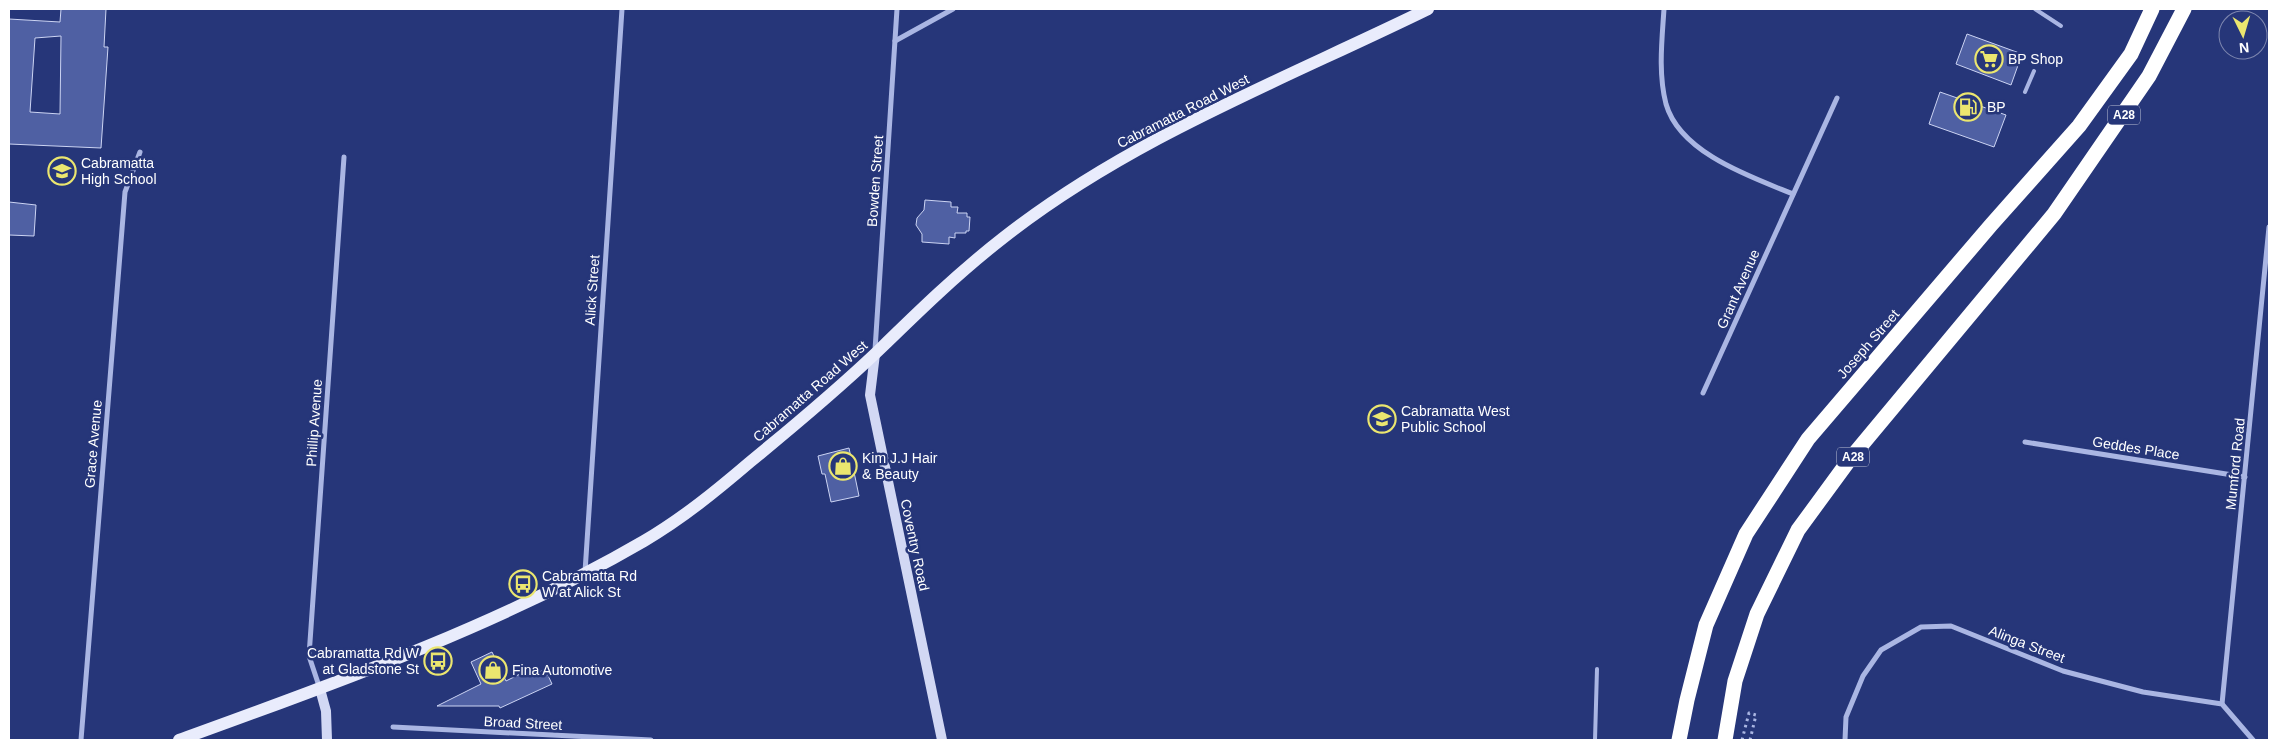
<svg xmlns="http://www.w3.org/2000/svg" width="2278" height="749" font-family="Helvetica,sans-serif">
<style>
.building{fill:#4f60a3;stroke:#ccd4f3;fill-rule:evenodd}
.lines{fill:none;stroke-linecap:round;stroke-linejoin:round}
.path{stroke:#aab6e3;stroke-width:3;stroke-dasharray:2.5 4;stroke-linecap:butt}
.lane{stroke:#aab6e3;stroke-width:4}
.street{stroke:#aab6e3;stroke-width:5}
.secondary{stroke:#d2d8f4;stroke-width:10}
.primary{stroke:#e9ecfc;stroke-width:12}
.highway{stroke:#fff;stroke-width:15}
.labels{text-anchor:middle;stroke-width:5;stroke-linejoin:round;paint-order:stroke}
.shield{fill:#263679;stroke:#bec3d7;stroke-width:1}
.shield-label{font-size:12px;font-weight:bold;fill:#fff}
.poi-label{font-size:14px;fill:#fff;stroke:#263679;text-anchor:start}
.street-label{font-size:14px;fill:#fff;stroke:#263679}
</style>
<rect width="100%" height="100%" fill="#263679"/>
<g class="building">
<path d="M61,9H106L104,47H108L101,148L9,144V19L60,22ZM61,36L60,114L30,112L35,38Z"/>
<polygon points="1967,34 2022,54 2011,85 1956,64"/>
<polygon points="1940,92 2006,115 1994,147 1929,124"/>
<polygon points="925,200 951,202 951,207 958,207 957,213 967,213 967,217 970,217 969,231 966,231 966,233 955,233 955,238 949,237 949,244 922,242 922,234 916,225 917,218 924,210"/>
<polygon points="9,202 36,205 34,236 9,235"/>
<polygon points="849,448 859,496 831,502 825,474 822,474 818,456"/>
<polygon points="492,652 506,681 528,670 531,676 545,669 552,684 500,708 499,706 437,706 481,684 471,662"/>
</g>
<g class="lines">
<polyline class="path" points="1742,740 1749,713 1756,715 1750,740"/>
<g class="lane">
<polyline points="2035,9 2061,26"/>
<polyline points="2025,92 2034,71"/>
<polyline points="1595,740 1597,669"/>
</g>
<g class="street">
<path d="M1664,9C1662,40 1658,73 1666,104C1680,153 1751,177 1793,194"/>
<polyline points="895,41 953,9"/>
<polyline points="875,350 897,9"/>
<polyline points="1703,393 1837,98"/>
<polyline points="2025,442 2245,477"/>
<polyline points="585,572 622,9"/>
<polyline points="320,689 309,656 344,157"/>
<polyline points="2222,704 2269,227"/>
<polyline points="393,727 651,740"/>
<polyline points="81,740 125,192 140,152"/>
<polyline points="1845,740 1846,717 1863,676 1881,650 1921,627 1951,626 2063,671 2143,692 2222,704 2253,740"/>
</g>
<g class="secondary">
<polyline points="875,354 870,395 942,740"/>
<polyline points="320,689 326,711 327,740"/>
</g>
<path class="primary" d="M179,740C336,683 500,625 644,541C683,518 716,491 750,462C794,426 837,390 878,351C918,312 958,273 1003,238C1130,138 1283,80 1428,9"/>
<g class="highway">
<polyline points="1679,740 1687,700 1706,625 1746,534 1808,439 1991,225 2079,126 2131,54 2152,9"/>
<polyline points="1725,740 1735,681 1757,614 1798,530 1850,459 2054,214 2149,76 2184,9"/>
</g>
</g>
<defs>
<g id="supermarket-ring" transform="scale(1.4375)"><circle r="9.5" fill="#263679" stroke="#ebe66f" stroke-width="1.5"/><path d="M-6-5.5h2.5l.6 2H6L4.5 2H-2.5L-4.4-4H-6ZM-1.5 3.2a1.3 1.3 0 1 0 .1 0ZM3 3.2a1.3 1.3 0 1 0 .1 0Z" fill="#ebe66f"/></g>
<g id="fuel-ring" transform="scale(1.4375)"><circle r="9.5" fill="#263679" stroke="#ebe66f" stroke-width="1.5"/><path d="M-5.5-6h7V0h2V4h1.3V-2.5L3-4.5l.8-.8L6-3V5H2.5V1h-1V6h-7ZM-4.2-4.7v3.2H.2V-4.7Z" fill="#ebe66f"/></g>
<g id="school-ring" transform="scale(1.4375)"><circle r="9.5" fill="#263679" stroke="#ebe66f" stroke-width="1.5"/><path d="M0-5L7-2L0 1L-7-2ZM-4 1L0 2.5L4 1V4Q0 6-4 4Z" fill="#ebe66f"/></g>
<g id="shop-ring" transform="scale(1.4375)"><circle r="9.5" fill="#263679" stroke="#ebe66f" stroke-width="1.5"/><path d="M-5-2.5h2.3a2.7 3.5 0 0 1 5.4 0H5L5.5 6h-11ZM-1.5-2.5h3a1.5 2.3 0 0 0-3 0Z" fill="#ebe66f"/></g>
<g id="bus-ring" transform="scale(1.4375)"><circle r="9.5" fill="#263679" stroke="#ebe66f" stroke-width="1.5"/><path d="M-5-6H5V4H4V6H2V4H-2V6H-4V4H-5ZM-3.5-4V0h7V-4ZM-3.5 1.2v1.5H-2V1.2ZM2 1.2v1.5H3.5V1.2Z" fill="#ebe66f"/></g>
</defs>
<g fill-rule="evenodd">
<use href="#supermarket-ring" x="1989" y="59"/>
<use href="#fuel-ring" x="1968" y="107"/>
<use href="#school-ring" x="62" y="171"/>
<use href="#school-ring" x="1382" y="419"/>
<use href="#shop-ring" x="843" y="466"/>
<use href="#bus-ring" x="523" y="584"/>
<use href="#bus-ring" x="438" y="661"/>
<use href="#shop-ring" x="493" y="670"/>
</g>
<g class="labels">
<g class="shield">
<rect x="2108" y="105.5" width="32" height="19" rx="4"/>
<rect x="1837" y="447.5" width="32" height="19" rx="4"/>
</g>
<g class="shield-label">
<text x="2124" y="119">A28</text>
<text x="1853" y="461">A28</text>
</g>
<g class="poi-label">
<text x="2008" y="64">BP Shop</text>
<text x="1987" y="112">BP</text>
<text x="81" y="168">Cabramatta<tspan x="81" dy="16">High School</tspan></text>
<text x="1401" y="416">Cabramatta West<tspan x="1401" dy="16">Public School</tspan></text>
<text x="862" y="463">Kim J.J Hair<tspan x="862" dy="16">&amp; Beauty</tspan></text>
<text x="542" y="581">Cabramatta Rd<tspan x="542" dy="16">W at Alick St</tspan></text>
<text x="419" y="658" text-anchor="end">Cabramatta Rd W<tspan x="419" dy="16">at Gladstone St</tspan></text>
<text x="512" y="675">Fina Automotive</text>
</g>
<g class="street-label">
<text transform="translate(1183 111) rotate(-27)" y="5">Cabramatta Road West</text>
<text transform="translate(875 181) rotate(-86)" y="5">Bowden Street</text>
<text transform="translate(1738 289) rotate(-66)" y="5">Grant Avenue</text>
<text transform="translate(592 290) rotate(-86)" y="5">Alick Street</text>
<text transform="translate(1868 344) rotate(-49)" y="5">Joseph Street</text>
<text transform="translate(810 391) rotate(-41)" y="5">Cabramatta Road West</text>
<text transform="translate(314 423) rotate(-86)" y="5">Phillip Avenue</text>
<text transform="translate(93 444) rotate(-85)" y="5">Grace Avenue</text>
<text transform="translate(2136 448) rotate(9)" y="5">Geddes Place</text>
<text transform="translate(2235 464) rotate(-84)" y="5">Mumford Road</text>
<text transform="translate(915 545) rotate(78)" y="5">Coventry Road</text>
<text transform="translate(2027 644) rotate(21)" y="5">Alinga Street</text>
<text transform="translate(523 723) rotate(3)" y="5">Broad Street</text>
</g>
</g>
<rect width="2278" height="749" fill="none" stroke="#ffffff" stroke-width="20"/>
<g transform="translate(2243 35) rotate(175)"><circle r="24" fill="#263679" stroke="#7d86af"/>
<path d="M0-4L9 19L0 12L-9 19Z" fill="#ebe66f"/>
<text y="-8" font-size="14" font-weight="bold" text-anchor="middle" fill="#ffffff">N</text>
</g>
</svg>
